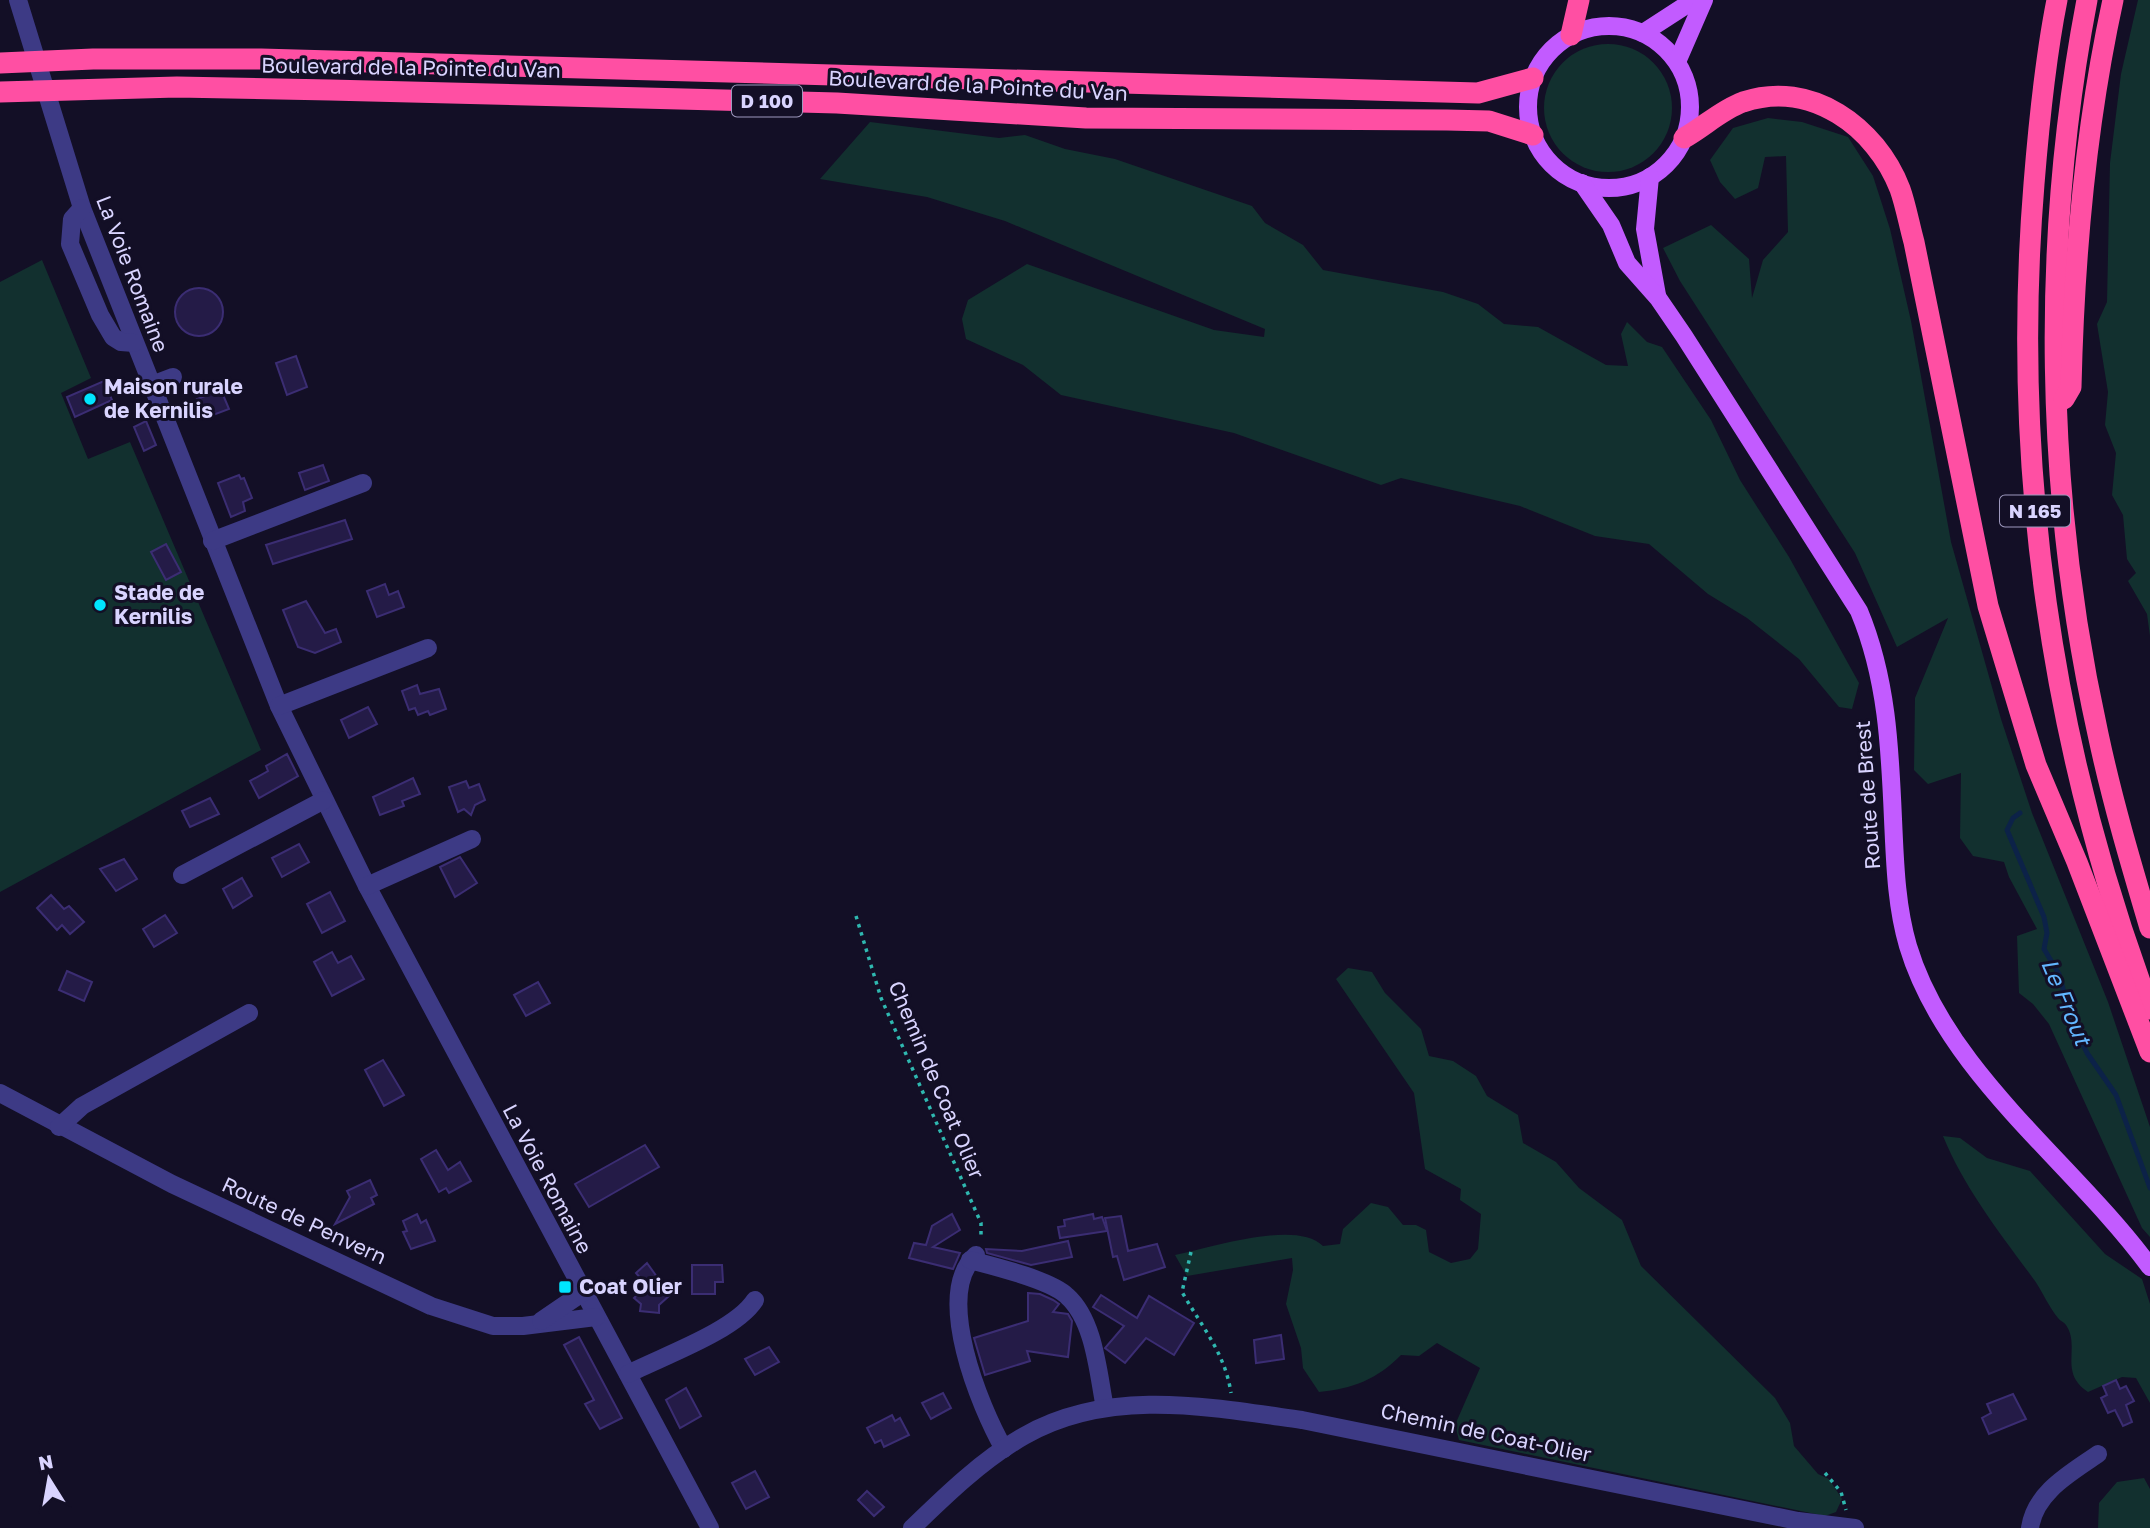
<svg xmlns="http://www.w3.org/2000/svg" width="2150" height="1528" font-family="'Golos Text',sans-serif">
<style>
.green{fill:#12302f}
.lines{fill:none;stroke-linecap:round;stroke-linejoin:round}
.stream{stroke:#0c2248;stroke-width:5}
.building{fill:#241b47;stroke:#3b2d73;stroke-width:2}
.path{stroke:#2fb8b0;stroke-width:3.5;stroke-dasharray:3.5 5;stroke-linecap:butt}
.minor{stroke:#3d3a85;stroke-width:18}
.major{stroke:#c25bff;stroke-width:18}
.highway{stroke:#ff4fa3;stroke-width:21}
.poi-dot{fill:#00e5ff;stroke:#130f26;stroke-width:2.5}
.labels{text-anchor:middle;stroke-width:6;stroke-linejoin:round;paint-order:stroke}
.shield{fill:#130f26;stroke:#9e99be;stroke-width:2}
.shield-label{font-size:19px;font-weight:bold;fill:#d9d4ff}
.street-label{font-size:21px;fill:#d9d4ff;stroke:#130f26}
.poi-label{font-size:21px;font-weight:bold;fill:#d9d4ff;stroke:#130f26;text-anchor:start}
.water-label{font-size:23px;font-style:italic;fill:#62b6ff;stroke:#130f26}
</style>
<rect width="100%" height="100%" fill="#130f26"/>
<g class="green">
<polygon points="2138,0 2150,0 2150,636 2147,614 2128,581 2136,573 2127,559 2123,515 2112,495 2116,453 2105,425 2108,392 2097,324 2107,302 2110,163 2121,74"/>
<circle cx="1608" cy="108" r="64"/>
<polygon points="1768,118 1802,122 1848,137 1873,176 1890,229 1911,321 1951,542 2001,719 2032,813 2108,1002 2150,1127 2150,1237 2142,1228 2049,1024 2033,1004 2019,993 2017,936 2037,929 2009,877 2004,862 1973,856 1960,838 1961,773 1928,784 1914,770 1915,698 1948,618 1897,647 1855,553 1680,281 1663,248 1711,225 1749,259 1752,298 1763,260 1788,232 1786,156 1765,157 1758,188 1735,199 1720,182 1710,160 1733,128"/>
<polygon points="870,122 999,138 1025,135 1065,149 1115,159 1252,206 1265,223 1303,245 1323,270 1443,292 1478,304 1504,324 1538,327 1606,365 1628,366 1621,334 1627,322 1647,342 1662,347 1711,420 1740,480 1789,557 1859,683 1852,709 1839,707 1799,659 1747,618 1708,594 1649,544 1595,536 1520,506 1401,478 1381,485 1234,433 1061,395 1023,365 966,339 962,319 968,300 1027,264 1214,330 1264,337 1265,329 1005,221 927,197 820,179"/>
<polygon points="42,260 91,378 61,393 88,459 130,442 261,750 0,892 0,282"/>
<path d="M1348,968L1372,972L1385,993L1421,1029L1429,1056L1453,1061L1476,1076L1487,1096L1518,1115L1523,1143L1556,1162L1579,1188L1622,1220L1641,1266L1775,1398L1790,1423L1794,1446L1818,1474L1829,1479L1842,1499L1836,1512L1825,1516L1459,1440L1455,1425L1480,1368L1437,1343L1419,1356L1401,1355C1378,1379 1352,1389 1319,1392L1303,1368L1301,1348L1286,1304L1293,1270L1292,1258L1187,1276L1175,1255C1211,1248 1296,1219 1323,1246L1340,1244L1343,1229L1371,1203L1388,1207L1403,1225H1416L1426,1230L1429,1252L1451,1263L1470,1259L1478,1249L1481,1214L1460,1200L1461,1189L1425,1169L1414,1093L1336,979Z"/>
<path d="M1943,1136L1960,1138L1987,1158L2030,1171L2105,1254L2142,1279L2150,1304V1403L2136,1378L2122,1377L2088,1392C2058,1372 2081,1347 2066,1325C2064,1322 2060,1321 2058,1318C2049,1307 2043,1293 2035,1281C2002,1236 1964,1188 1943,1136Z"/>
<polygon points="2144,1478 2150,1489 2150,1528 2098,1528 2099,1503 2117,1482"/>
</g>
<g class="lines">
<polyline class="stream" points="2020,813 2013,818 2007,830 2044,917 2047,933 2044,949 2059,974 2072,1022 2087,1053 2116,1095 2150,1188"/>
</g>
<g class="building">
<circle cx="199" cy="312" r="24"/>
<polygon points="296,356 307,387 287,395 276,363"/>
<polygon points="104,381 112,400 75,417 67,397"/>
<polygon points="221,390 229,409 205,418 197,399"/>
<polygon points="146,421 156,445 144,451 134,427"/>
<polygon points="323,465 329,481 305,490 299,473"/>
<polygon points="239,475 241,479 244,478 252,498 243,502 245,511 231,517 218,483"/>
<polygon points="345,520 352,539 273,564 266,545"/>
<polygon points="166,544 181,572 166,580 151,552"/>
<polygon points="385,584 389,595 398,591 404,607 377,617 367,591"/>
<polygon points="306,601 325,633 336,629 341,642 315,653 298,647 283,610"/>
<polygon points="417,685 420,694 439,689 446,709 430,715 428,711 418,715 415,708 409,710 402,691"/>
<polygon points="368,707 377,724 349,738 341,720"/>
<polygon points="287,754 298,776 259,798 250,781 268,771 266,766"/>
<polygon points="413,778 420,794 402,801 404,806 380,815 373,797"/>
<polygon points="466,781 469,788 479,784 485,800 475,805 471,815 464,809 458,812 449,787"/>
<polygon points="210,798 219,814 190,827 182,811"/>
<polygon points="299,844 309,862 282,877 272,858"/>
<polygon points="460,857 477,883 455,897 440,867"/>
<polygon points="124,859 137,879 116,891 100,869"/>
<polygon points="242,878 252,896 233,908 223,889"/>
<polygon points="330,892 345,921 322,933 307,904"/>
<polygon points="51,895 64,909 69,906 84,922 70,934 62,925 57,930 37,908"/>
<polygon points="165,915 177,933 154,947 143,929"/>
<polygon points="332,952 338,963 351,956 364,979 332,996 314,962"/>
<polygon points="67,971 92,982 84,1001 59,990"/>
<polygon points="538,982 550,1003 526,1016 514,995"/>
<polygon points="383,1060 404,1095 384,1106 365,1070"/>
<polygon points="645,1145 659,1167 589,1207 575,1184"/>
<polygon points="436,1150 448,1170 460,1162 471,1181 449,1193 446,1188 439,1192 421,1159"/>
<polygon points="370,1180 377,1195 371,1198 374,1204 335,1224 350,1197 347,1191"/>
<polygon points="417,1214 421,1223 426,1220 435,1241 411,1249 403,1232 407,1231 403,1221"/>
<polygon points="952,1214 960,1230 933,1247 960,1253 953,1269 909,1258 914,1243 926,1245 932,1226"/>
<polygon points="1093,1214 1094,1219 1102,1217 1107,1231 1060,1238 1058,1227 1065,1226 1064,1220"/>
<polygon points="1121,1216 1128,1251 1157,1244 1165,1267 1124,1280 1117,1256 1113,1257 1105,1218"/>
<polygon points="1068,1241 1072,1257 1031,1265 987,1253 986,1249 1022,1251"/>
<polygon points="647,1263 670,1295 659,1305 659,1313 640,1311 641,1304 634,1298 647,1286 636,1273"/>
<polygon points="692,1265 722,1265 723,1282 715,1282 715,1294 692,1294"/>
<polygon points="1028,1293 1040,1294 1053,1300 1059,1304 1053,1312 1068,1314 1072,1321 1068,1357 1027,1351 1030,1361 985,1375 974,1338 1028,1321"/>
<polygon points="1101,1295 1137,1318 1149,1296 1194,1323 1174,1355 1146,1338 1125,1363 1105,1348 1124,1326 1093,1307"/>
<polygon points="1281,1335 1284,1359 1256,1363 1254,1340"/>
<polygon points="579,1337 622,1418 600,1429 585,1404 594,1400 564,1345"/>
<polygon points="769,1347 779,1362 755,1375 745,1359"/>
<polygon points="2116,1380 2120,1389 2126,1386 2134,1401 2126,1405 2132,1422 2123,1426 2115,1410 2108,1413 2101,1398 2107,1395 2103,1386"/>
<polygon points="686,1388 701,1416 680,1428 666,1400"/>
<polygon points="943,1393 951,1408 931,1419 922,1403"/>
<polygon points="2013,1394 2026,1419 1989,1434 1982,1418 1991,1413 1987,1404"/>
<polygon points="892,1415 895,1421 900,1418 909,1435 884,1447 881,1440 875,1443 867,1428"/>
<polygon points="755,1471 769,1497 746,1509 732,1483"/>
<polygon points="867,1491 884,1507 874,1516 858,1500"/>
</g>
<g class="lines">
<g class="path">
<polyline points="856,916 881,998 981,1223 981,1239"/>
<path d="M1191,1252L1182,1292C1202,1327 1225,1353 1231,1393"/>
<polyline points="1825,1473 1841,1492 1846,1510"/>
</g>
<g class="minor">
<polyline points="18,0 82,208 279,706 367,886 710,1528"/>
<polyline points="82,208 72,219 70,244 100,315 113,337 121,342 134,343"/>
<polyline points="152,385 173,377"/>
<polyline points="212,541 363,483"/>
<polyline points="279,706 428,648"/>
<polyline points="182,875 324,800"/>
<polyline points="367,886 472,839"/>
<polyline points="0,1093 172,1184 431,1306 493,1326 523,1326 596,1317"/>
<polyline points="59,1127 82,1106 249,1013"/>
<path d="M976,1255C933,1294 980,1407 1004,1449"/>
<path d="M970,1260C993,1266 1051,1280 1067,1296C1095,1321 1098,1374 1105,1408"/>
<polyline points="541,1321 582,1293"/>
<path d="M628,1374C663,1356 735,1331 755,1300"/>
<path d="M912,1528C946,1495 982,1460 1024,1436C1109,1387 1210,1407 1302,1420L1798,1521L1855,1528"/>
<path d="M2030,1528C2035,1492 2071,1473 2098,1454"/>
</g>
<g class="major">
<circle cx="1609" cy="107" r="81"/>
<polyline points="1643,33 1694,0"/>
<polyline points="1677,62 1704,0"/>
<polyline points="1650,177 1645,229 1657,295"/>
<path d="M1582,183L1611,225L1627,263L1658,298L1684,336L1859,611C1887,678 1890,748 1893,819C1895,862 1896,905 1908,946C1946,1073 2074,1163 2150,1267"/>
</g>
<g class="highway">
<path d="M2057,0C2045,60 2039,122 2034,184C2011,464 2051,746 2150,1009"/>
<path d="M2087,0C2041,240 2045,495 2098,734C2112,800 2131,864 2150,928"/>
<polyline points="1571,35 1579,0"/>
<polyline points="0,63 93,59 261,59 1478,93 1533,78"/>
<polyline points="0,92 177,87 330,90 837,103 1086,118 1447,120 1489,121 1533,135"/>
<path d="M1684,138C1704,127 1721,110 1743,102C1811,79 1876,127 1900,189C1906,206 1909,224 1914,242L1988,606L2036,765L2077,862L2150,1052"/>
<path d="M2064,399L2071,387C2074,256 2085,128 2113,0"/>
</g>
</g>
<g class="poi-dot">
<circle cx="90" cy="399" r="7"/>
<circle cx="100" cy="605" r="7"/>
<rect x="558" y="1280" width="14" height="14" rx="3.5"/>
</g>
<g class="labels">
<g class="shield">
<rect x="732" y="85.5" width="70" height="31" rx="5"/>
<rect x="2000" y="495.5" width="70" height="31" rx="5"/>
</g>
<g class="shield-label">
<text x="767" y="108">D 100</text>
<text x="2035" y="518">N 165</text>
</g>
<g class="street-label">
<text transform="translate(411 68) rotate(1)" y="7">Boulevard de la Pointe du Van</text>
<text transform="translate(978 86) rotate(3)" y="7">Boulevard de la Pointe du Van</text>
<text transform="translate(132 274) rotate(69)" y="7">La Voie Romaine</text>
<text transform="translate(1868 795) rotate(-94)" y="7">Route de Brest</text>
<text transform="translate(936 1080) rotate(67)" y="7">Chemin de Coat Olier</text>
<text transform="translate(547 1179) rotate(62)" y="7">La Voie Romaine</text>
<text transform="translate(304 1221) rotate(25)" y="7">Route de Penvern</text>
<text transform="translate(1486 1433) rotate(12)" y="7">Chemin de Coat-Olier</text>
</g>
<g class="poi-label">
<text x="104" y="394">Maison rurale<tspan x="104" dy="24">de Kernilis</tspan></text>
<text x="114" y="600">Stade de<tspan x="114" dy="24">Kernilis</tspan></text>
<text x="579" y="1294">Coat Olier</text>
</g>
<g class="water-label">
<text transform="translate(2066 1002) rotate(67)" y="8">Le Frout</text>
</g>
</g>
<g transform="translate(49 1479) rotate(349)" stroke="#130f26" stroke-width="5" paint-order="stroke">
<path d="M0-5L12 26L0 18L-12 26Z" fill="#d9d4ff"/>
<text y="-10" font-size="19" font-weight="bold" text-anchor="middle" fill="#d9d4ff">N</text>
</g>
</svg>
